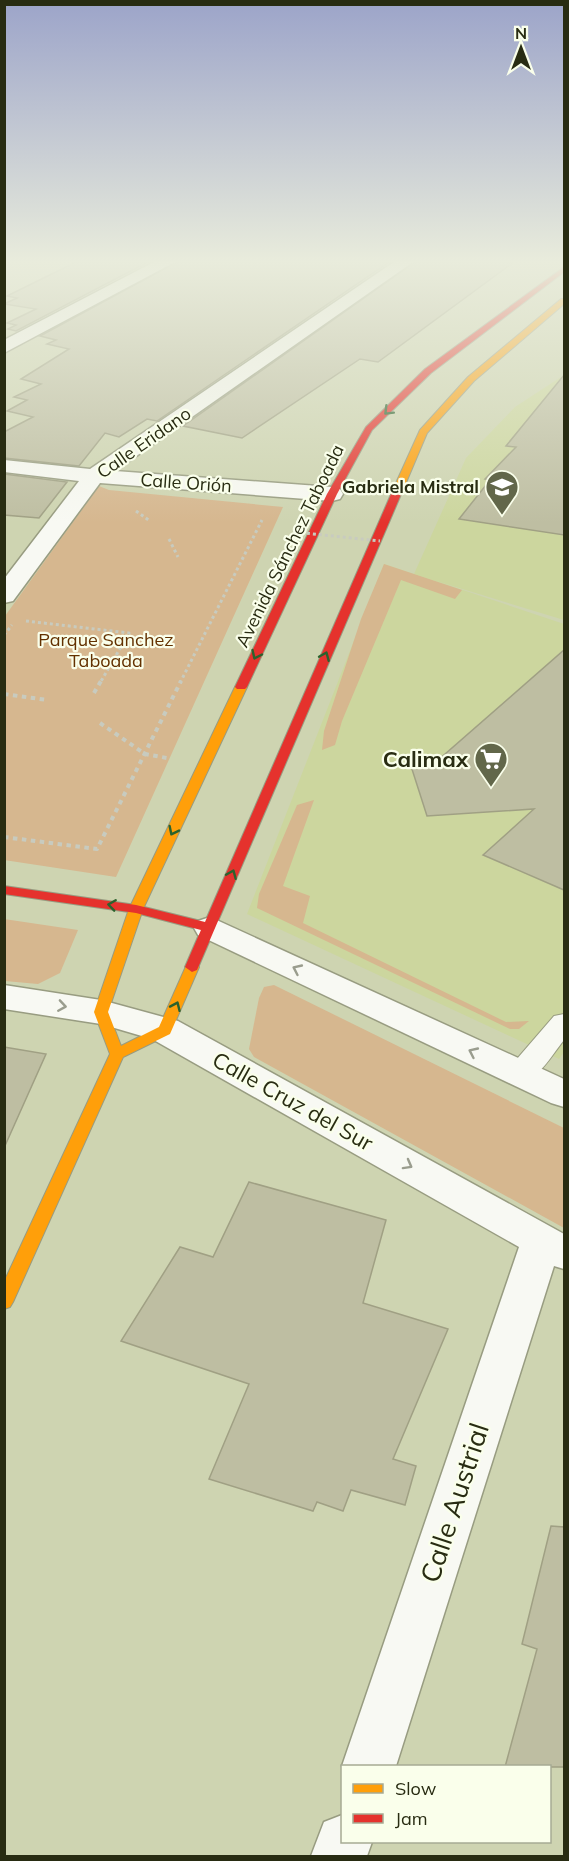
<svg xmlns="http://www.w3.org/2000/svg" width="569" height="1861" font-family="Mulish,sans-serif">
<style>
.built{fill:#ccd69e}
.green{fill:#d6b78f}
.building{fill:#bebea2;stroke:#a0a084;stroke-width:1.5}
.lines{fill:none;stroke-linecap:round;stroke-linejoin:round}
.lane-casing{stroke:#989c81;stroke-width:2}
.street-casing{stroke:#989c81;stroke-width:3}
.slow-casing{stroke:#989c81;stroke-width:2}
.jam-casing{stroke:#989c81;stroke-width:2}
.path-far1{stroke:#c8cbbf;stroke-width:3;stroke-dasharray:3 3;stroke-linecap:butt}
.path{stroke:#c8cbbf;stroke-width:4;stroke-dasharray:4.5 4.5;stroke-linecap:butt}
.lane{fill:#f8f9f3;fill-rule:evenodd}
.street{fill:#f8f9f3;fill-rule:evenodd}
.slow{fill:#ff9f0a;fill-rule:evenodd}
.jam{fill:#e5322d;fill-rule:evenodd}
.path-bridge{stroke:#c8cbbf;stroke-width:3;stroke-dasharray:3 3;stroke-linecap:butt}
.oneway{stroke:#2b622d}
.oneway2{stroke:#9a9d8e}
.labels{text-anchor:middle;stroke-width:4.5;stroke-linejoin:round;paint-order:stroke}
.far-street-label{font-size:18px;fill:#282c12;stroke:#faffeb}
.far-poi-label{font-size:18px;font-weight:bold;fill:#282c12;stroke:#faffeb;text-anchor:end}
.far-park-label{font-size:18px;fill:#633100;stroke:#faffeb}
.poi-label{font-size:22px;font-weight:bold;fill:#282c12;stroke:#faffeb;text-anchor:end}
.street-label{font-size:22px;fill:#282c12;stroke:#faffeb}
.near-street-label{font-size:27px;fill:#282c12;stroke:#faffeb}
</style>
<rect width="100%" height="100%" fill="#ced4b1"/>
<polygon class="built" points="564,375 564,620 433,580 564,624 564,1052 559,1059 247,914 384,564 414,574 466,458 515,407"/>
<g class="green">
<polygon points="99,486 109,490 283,507 116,877 4,860 5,616"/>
<polygon points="384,564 462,590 455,599 401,580 342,721 335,745 322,750 324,731 361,619"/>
<polygon points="314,800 283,886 310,896 303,923 506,1022 529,1021 519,1029 510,1029 257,908 259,894 297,805"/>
<polygon points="4,919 78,930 60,973 38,984 5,981"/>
<polygon points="274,985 564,1128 564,1228 254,1057 249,1049 259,998 264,987"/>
</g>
<g class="building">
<polygon points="76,262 148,262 16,331 8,329 16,325 7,323 36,309 4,304 17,298 7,296"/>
<polygon points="177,262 389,262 157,421 147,419 119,437 105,433 79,466 4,458 4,432 33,417 7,411 27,400 14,397 41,384 21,379 69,349 47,344 56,340 40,336"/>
<polygon points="415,262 514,262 378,362 360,359 242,438 183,426"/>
<polygon points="564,375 564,535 459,519 490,480 485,479 516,447 506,446"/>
<polygon points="4,474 67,482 39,518 4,515"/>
<polygon points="564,650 564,890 483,855 534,809 427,816 410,763 437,761"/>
<polygon points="4,1047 46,1054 4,1148"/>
<polygon points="249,1182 386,1220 363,1303 448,1329 393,1459 416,1466 405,1505 351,1490 343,1511 317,1502 313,1511 209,1479 249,1384 121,1341 180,1247 213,1257"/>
<polygon points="551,1526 564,1527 564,1767 505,1767 537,1649 522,1644"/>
</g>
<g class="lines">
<g class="lane-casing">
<path id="lane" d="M564,1014V1040C550,1057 535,1088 510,1081L506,1074L510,1067L554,1016Z"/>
</g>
<g class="street-casing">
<g id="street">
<polygon points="154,262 175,262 4,353 4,340"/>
<polygon points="394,262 413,262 115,471 332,487 340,489 343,494 340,499 332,501 100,483 13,601 4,603 4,579 79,481 4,472 4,460 90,469"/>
<polygon points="210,917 564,1079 564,1107 551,1103 198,935 194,928 198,921"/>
<polygon points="4,985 101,1000 178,1021 564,1234 564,1269 554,1266 396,1766 342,1766 519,1247 152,1039 101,1024 4,1009"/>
<polygon points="342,1815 342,1842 372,1842 367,1856 311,1856 324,1822"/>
</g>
</g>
<g class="slow-casing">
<g id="slow">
<polygon points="561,299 564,299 564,304 474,381 427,433 402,492 394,494 392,492 420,430 468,377"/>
<polygon points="241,684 247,687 143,909 108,1012 121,1046 159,1027 187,964 192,962 199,967 170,1034 123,1057 13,1302 10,1307 4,1309 4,1282 110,1054 94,1012 129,909 235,687"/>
</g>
</g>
<g class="jam-casing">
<g id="jam">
<polygon points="564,267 564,272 431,373 372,430 337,494 247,687 245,689 237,689 235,687 327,494 366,427 425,369"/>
<polygon points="397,489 402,492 197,970 192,972 185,967 201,930 136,913 4,894 4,886 136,905 205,922 392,492"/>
</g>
</g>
<g class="path-far1">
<polyline points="136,511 150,521"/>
<polyline points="169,539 178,557"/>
<polyline points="26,621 129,633 100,683"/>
<polyline points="4,635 12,625"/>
<polyline points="180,683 262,520"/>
</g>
<g class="path">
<polyline points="94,693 101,681"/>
<polyline points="4,694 47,700"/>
<polyline points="100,723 145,754 167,758"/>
<polyline points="4,837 97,849 181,681"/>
</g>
<use href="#lane" class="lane"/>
<use href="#street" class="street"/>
<use href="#slow" class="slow"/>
<use href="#jam" class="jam"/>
<polyline class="path-bridge" points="295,532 380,541"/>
</g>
<defs><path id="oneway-chevron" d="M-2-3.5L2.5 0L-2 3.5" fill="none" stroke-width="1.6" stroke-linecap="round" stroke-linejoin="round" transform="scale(1.5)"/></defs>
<g class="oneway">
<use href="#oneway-chevron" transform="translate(388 411) rotate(135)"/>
<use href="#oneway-chevron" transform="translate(256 655) rotate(115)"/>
<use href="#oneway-chevron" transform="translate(325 656) rotate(-67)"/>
<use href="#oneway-chevron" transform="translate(173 831) rotate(116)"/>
<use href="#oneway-chevron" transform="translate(232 874) rotate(-67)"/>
<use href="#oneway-chevron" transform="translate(112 905) rotate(-172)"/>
<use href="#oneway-chevron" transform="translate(176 1006) rotate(-66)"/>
</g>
<g class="oneway2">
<use href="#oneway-chevron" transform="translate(297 969) rotate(-155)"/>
<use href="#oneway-chevron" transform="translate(62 1006) rotate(9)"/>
<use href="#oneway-chevron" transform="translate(473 1052) rotate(-155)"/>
<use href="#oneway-chevron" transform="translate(408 1165) rotate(29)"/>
</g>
<linearGradient id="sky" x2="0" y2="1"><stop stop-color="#9ca4c9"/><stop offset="0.5" stop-color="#e9ecdc"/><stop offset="1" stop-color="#e9ecdc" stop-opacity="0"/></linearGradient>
<rect width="569" height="523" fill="url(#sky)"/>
<defs>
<g id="school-pin" transform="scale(1.725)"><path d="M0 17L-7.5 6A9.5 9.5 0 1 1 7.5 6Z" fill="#62674a" stroke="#faffeb"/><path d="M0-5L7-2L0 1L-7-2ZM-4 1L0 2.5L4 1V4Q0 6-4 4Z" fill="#fff"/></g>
<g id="supermarket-pin" transform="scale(1.725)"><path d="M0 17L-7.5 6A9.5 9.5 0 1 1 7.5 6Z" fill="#62674a" stroke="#faffeb"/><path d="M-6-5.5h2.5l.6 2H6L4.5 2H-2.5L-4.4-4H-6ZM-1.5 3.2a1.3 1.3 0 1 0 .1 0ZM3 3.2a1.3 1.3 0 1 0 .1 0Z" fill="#fff"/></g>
</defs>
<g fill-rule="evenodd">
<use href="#school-pin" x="502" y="487"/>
<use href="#supermarket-pin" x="491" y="759"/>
</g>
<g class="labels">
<g class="far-street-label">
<text transform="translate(144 443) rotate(-35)" y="6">Calle Eridano</text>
<text transform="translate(186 483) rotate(4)" y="6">Calle Orión</text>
<text transform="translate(290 546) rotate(-64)" y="6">Avenida Sánchez Taboada</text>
</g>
<g class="far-poi-label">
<text x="479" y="493">Gabriela Mistral</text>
</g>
<g class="far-park-label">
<text x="106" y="646">Parque Sanchez<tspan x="106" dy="21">Taboada</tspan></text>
</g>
<g class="poi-label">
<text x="468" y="767">Calimax</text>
</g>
<g class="street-label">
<text transform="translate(293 1101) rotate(29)" y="8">Calle Cruz del Sur</text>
</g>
<g class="near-street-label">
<text transform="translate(455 1503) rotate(-72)" y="9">Calle Austrial</text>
</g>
</g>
<rect width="569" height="1861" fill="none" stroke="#282c12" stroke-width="12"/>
<rect x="341" y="1765" width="210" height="78" fill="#faffeb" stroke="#a6ab94" stroke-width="1.5"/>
<rect x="353" y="1784" width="30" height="9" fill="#ff9f0a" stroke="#a6ab94" stroke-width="1.5"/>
<text x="395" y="1795" font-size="18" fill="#282c12">Slow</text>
<rect x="353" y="1814" width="30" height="9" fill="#e5322d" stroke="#a6ab94" stroke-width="1.5"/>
<text x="395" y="1825" font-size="18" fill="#282c12">Jam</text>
<g transform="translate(521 48)" stroke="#faffeb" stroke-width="4.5" paint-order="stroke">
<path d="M0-4.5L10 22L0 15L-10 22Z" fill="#282c12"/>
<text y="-9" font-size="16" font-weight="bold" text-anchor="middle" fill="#282c12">N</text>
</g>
</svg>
